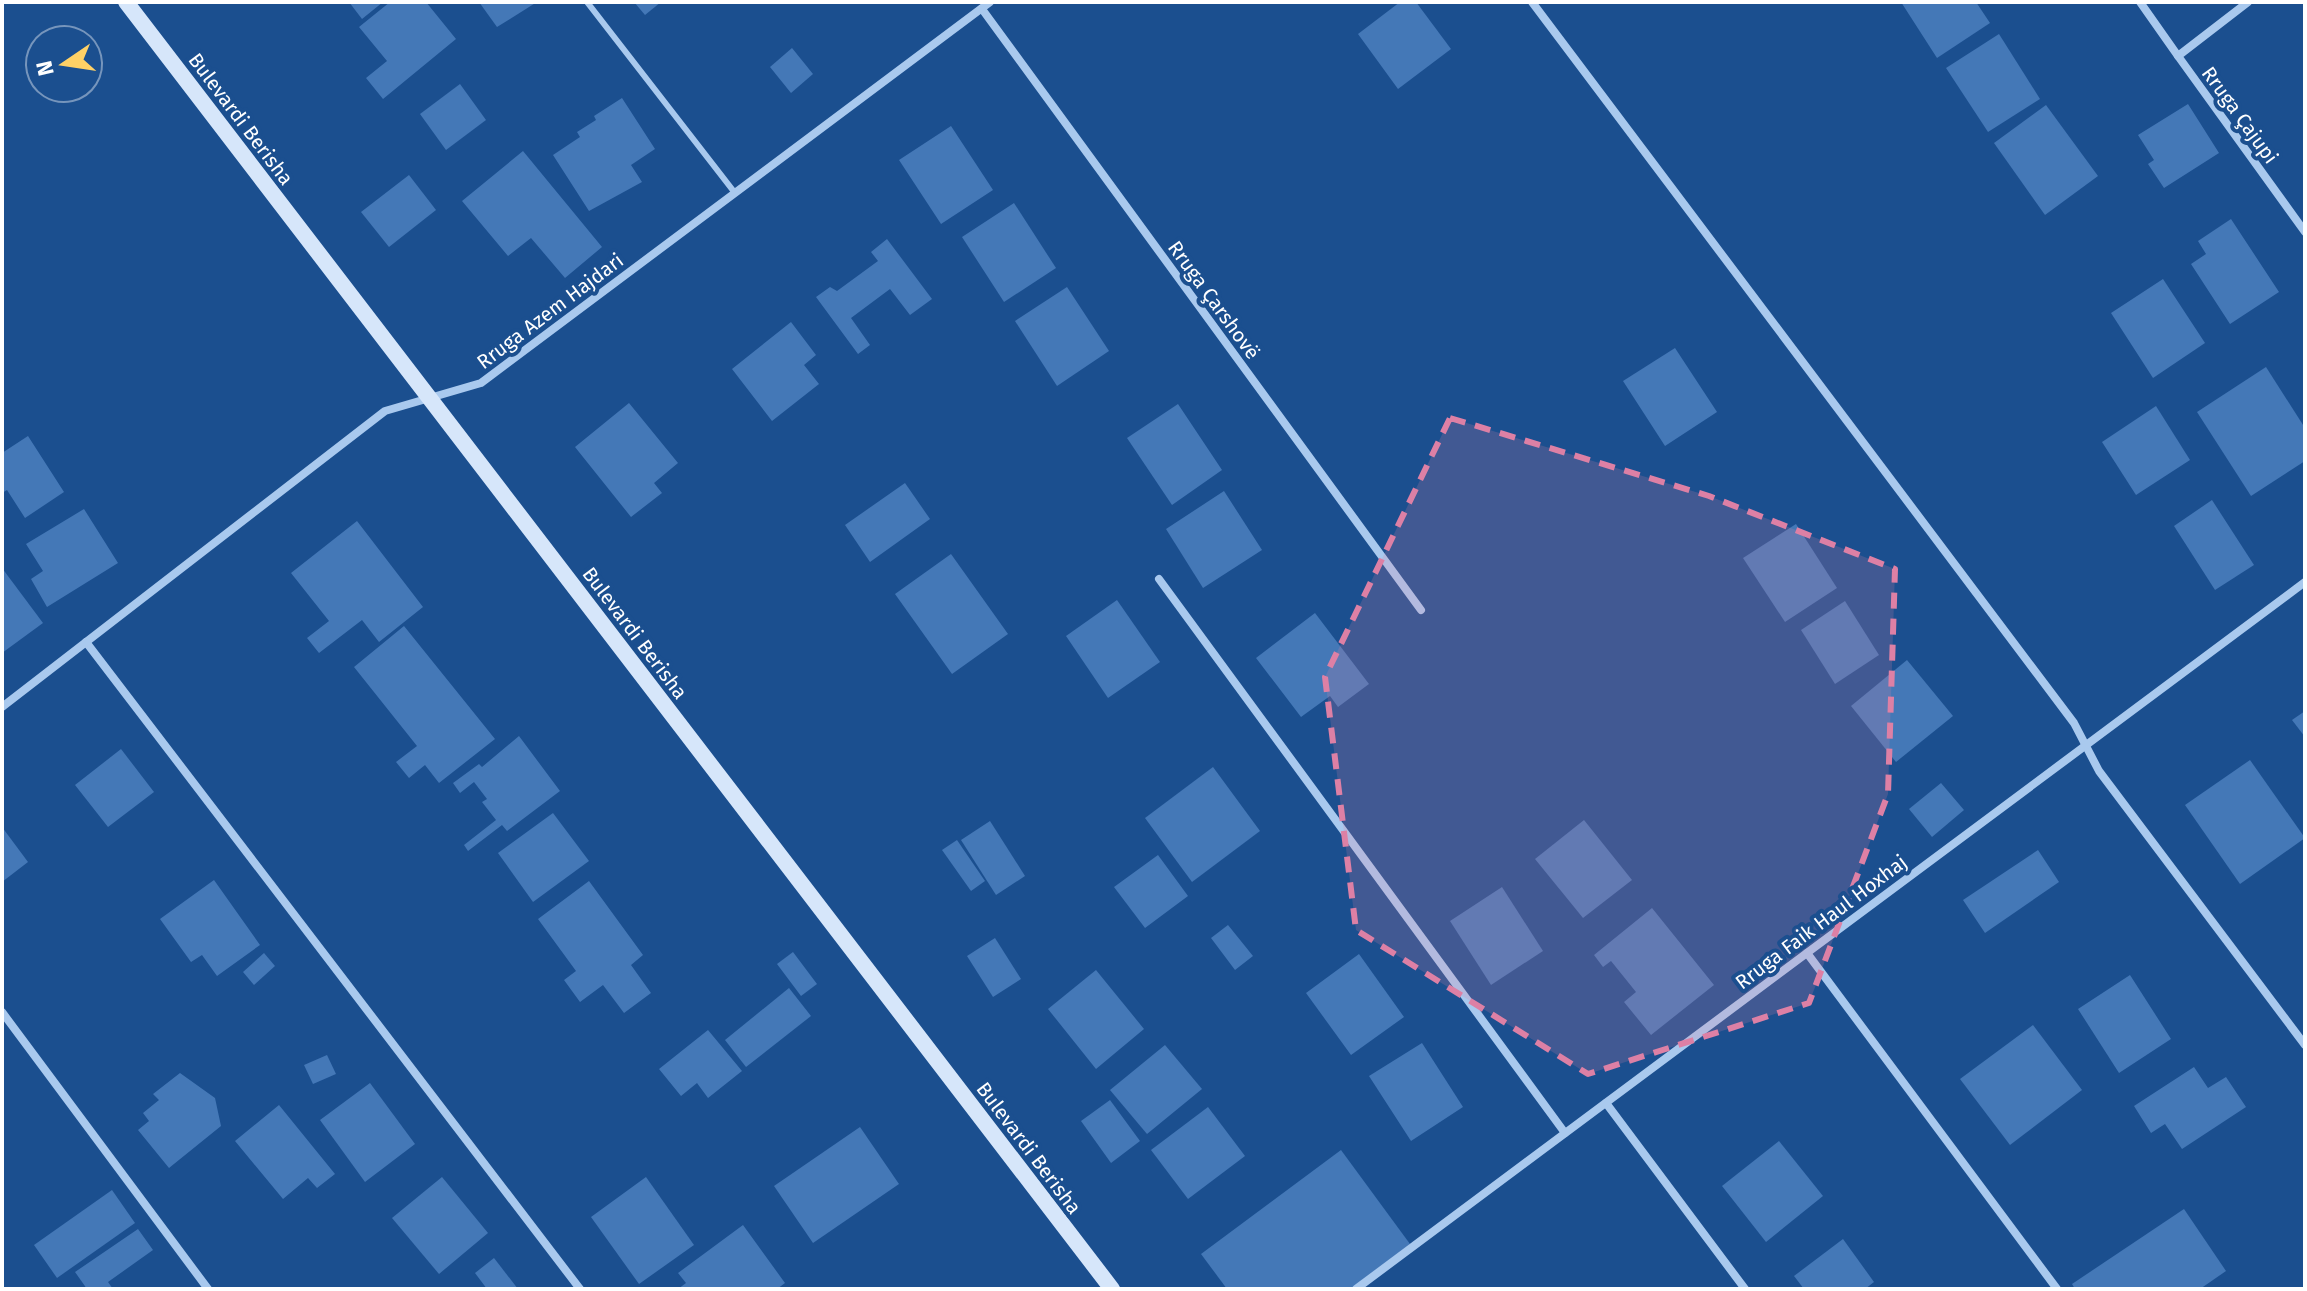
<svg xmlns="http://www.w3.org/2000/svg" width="2307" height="1291" font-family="'Fira Sans',sans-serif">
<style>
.building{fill:#4478b7}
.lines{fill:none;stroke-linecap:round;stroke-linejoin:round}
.service{stroke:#a9c9ee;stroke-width:6}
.minor{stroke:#a9c9ee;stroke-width:8}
.secondary{stroke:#d6e6fa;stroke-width:16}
.marked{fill:#dd80a5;fill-opacity:0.2;stroke:#dd80a5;stroke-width:6;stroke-dasharray:16 10;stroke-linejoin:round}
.labels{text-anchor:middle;stroke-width:8;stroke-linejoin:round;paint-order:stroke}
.street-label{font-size:20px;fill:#fff;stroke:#1b4f8f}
</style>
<rect width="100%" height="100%" fill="#1b4f8f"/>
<g class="building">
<polygon points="349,2 383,2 362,19"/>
<polygon points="390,2 426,2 456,39 383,99 366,78 387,61 359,27"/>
<polygon points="479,2 537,2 497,27"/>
<polygon points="634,2 661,2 645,15"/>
<polygon points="1400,2 1416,2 1451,49 1398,89 1358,34"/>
<polygon points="1901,2 1976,2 1990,23 1937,58"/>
<polygon points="1999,34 2040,99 1988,132 1946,68"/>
<polygon points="792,48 813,74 791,93 770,67"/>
<polygon points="460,84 486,120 446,150 420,114"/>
<polygon points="622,98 655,149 631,165 642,182 589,211 553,155 580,137 577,132 596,120 594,116"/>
<polygon points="2188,104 2219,153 2164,188 2148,164 2154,160 2138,135"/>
<polygon points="2046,105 2098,176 2045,215 1994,143"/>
<polygon points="951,126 993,190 941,224 899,160"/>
<polygon points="523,151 602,247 565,278 531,238 508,256 462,201"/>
<polygon points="409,175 436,210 389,247 361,212"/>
<polygon points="1014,203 1056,268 1004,302 962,237"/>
<polygon points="2231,219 2279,292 2230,324 2191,264 2206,254 2198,241"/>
<polygon points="887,239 932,299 910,315 890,289 851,318 870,345 858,354 816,297 830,287 837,291 878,261 871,252"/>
<polygon points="2163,279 2205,343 2153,378 2111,313"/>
<polygon points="1067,287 1109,351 1057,386 1015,321"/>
<polygon points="791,322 816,355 804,365 819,384 772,421 732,369"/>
<polygon points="1675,348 1717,412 1665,446 1623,381"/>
<polygon points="2266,367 2305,428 2305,461 2251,496 2197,412"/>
<polygon points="629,403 678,463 654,483 662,493 631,517 575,447"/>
<polygon points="1178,404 1222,470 1172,505 1127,438"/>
<polygon points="2156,406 2190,460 2136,495 2102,442"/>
<polygon points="28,436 64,492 25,518 7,490 2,493 2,453"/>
<polygon points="905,483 930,519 870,562 845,525"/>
<polygon points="1224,491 1262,550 1203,588 1166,529"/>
<polygon points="2212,500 2254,565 2215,590 2174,526"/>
<polygon points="84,509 118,563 47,607 31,579 43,571 26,544"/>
<polygon points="357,521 423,607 379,642 362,620 319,653 307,638 329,621 291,573"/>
<polygon points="1796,524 1837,588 1785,622 1743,558"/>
<polygon points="951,554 1008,634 952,674 895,594"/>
<polygon points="2,568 43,623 2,653"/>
<polygon points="1117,600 1160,662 1108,698 1066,636"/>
<polygon points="1845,601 1879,655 1835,684 1801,630"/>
<polygon points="1315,613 1369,684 1338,707 1330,696 1301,717 1256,658"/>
<polygon points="404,626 495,739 439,783 425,765 409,778 396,762 417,746 354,667"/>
<polygon points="1907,660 1953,716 1896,762 1851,706"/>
<polygon points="2305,711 2305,737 2292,720"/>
<polygon points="519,736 560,791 507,831 502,825 468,851 464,845 496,820 482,802 487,799 474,782 460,793 453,783 479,764 482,767"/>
<polygon points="121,749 154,792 108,827 75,785"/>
<polygon points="2250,760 2305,838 2240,884 2185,805"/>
<polygon points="1213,767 1260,831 1192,882 1145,818"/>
<polygon points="1941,783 1964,810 1932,837 1909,809"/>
<polygon points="553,813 589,861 533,902 498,853"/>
<polygon points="1584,820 1632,880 1583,918 1535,859"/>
<polygon points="990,821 1025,876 996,895 961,840"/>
<polygon points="2,827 28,862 2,882"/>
<polygon points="957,840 985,881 971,891 942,850"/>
<polygon points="2038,850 2059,882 1985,933 1963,900"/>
<polygon points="1158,855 1188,896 1145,928 1114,887"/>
<polygon points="214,880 260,945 217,976 202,955 191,962 160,919"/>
<polygon points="589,881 643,955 631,965 651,993 624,1013 603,985 580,1002 564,980 576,971 538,919"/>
<polygon points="1502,887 1543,951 1491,985 1450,921"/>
<polygon points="1652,908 1714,985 1651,1035 1624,1002 1636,992 1611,961 1603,967 1594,955"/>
<polygon points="1228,925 1253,956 1235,970 1211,938"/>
<polygon points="995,938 1021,979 993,997 967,956"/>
<polygon points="793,952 817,984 801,996 777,964"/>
<polygon points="264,953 275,966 254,985 243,972"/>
<polygon points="1359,954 1404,1017 1351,1055 1306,993"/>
<polygon points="1096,970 1144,1029 1096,1069 1048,1009"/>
<polygon points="2130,975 2171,1039 2119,1073 2078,1009"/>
<polygon points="789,988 811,1016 746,1067 725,1040"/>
<polygon points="2033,1025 2082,1090 2010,1145 1960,1079"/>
<polygon points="708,1030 742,1071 708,1098 697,1083 681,1096 659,1069"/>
<polygon points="1422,1043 1463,1107 1411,1141 1369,1076"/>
<polygon points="1165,1045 1202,1089 1147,1134 1110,1090"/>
<polygon points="327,1055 336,1074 313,1084 304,1065"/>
<polygon points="2194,1067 2208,1088 2226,1077 2246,1107 2182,1149 2165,1124 2151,1133 2134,1106"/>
<polygon points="180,1073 215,1098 221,1126 169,1168 138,1130 149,1121 143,1113 159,1100 153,1094"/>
<polygon points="370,1083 415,1144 365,1182 320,1120"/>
<polygon points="1110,1100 1140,1141 1111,1163 1081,1121"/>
<polygon points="279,1105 335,1174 317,1188 308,1178 283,1199 235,1141"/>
<polygon points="1208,1107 1245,1156 1188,1199 1151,1150"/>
<polygon points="860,1127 899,1184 813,1243 774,1186"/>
<polygon points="1779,1141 1823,1196 1766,1242 1722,1186"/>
<polygon points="1341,1150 1410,1244 1350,1289 1227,1289 1201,1254"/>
<polygon points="442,1177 488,1233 439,1274 392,1218"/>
<polygon points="646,1177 694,1245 639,1284 591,1217"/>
<polygon points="112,1190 135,1223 57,1278 34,1245"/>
<polygon points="2184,1209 2226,1271 2200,1289 2075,1289 2072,1284"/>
<polygon points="743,1225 785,1283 777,1289 678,1289 686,1283 678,1273"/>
<polygon points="138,1229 153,1250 108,1282 113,1289 87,1289 75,1272"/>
<polygon points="1843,1239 1874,1282 1865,1289 1804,1289 1794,1276"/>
<polygon points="494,1258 518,1289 487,1289 475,1273"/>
</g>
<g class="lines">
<polyline class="service" points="587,2 735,193"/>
<g class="minor">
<polyline points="1532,2 2074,723 2099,771 2305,1045"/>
<polyline points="2140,2 2178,56"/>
<polyline points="2248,2 2178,56 2305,232"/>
<polyline points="982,9 1421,610"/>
<polyline points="1159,579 1565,1133"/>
<polyline points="86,642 580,1289"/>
<polyline points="2,707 385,411 481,383 990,2"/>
<polyline points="1807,953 2057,1289"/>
<polyline points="2,1012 208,1289"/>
<polyline points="1606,1103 1745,1289"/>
<polyline points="1356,1289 2305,582"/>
</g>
<polyline class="secondary" points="126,2 1112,1289"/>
</g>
<path class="marked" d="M1450,418L1709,496L1895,569L1888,794L1809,1003L1588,1074L1356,930L1325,677Z"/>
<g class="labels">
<g class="street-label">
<text transform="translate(2240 115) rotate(54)" y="7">Rruga Çajupi</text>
<text transform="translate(241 119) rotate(53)" y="7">Bulevardi Berisha</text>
<text transform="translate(1214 300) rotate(54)" y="7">Rruga Çarshovë</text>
<text transform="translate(550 311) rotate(-37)" y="7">Rruga Azem Hajdari</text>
<text transform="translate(635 633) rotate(53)" y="7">Bulevardi Berisha</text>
<text transform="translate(1821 922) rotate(-37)" y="7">Rruga Faik Haul Hoxhaj</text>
<text transform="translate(1029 1148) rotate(53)" y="7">Bulevardi Berisha</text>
</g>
</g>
<rect width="2307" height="1291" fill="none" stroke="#ffffff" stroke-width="8"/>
<g transform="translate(64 64) rotate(257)"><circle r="38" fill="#1b4f8f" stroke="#7695bc" stroke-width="2"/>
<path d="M0-6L14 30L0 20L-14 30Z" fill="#ffd166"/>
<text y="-12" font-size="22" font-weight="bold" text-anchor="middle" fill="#ffffff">N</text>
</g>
</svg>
